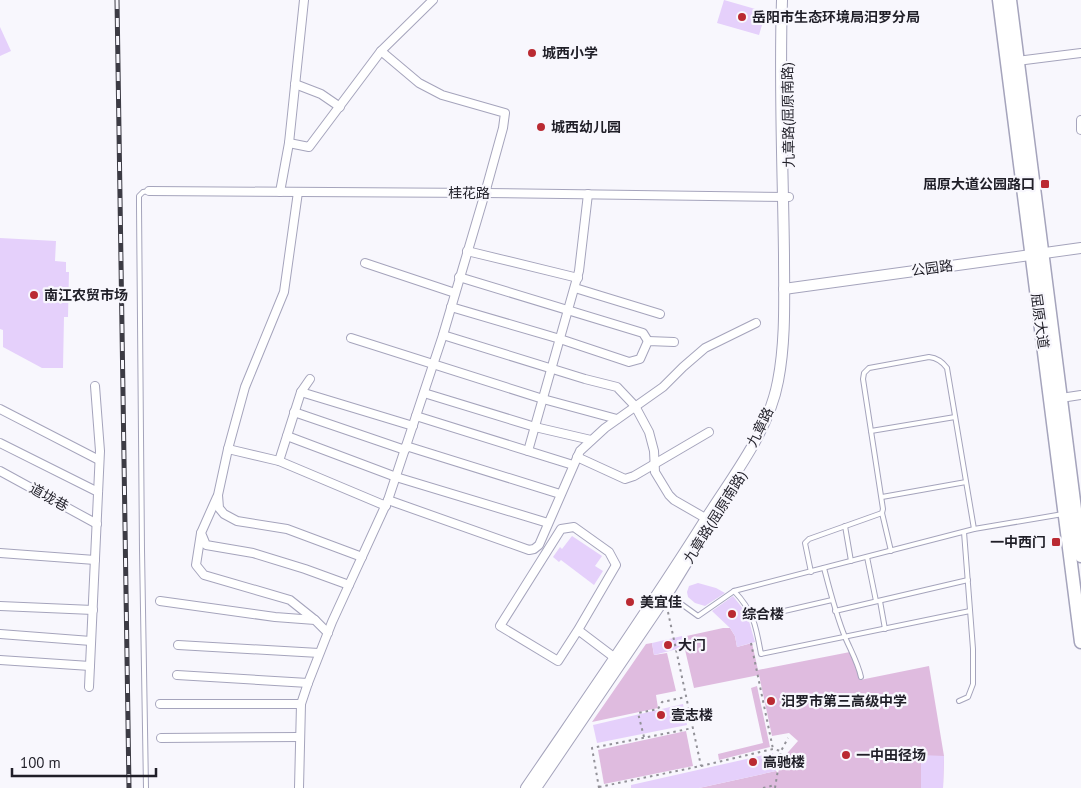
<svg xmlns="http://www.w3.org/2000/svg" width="1081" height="788" font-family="'PT Sans','Noto Sans SC',sans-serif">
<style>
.green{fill:#dfbbdf}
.building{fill:#e5d0fb}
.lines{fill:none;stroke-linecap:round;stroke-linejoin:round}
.service-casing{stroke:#a5a4bc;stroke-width:6}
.minor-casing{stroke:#a5a4bc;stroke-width:10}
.tertiary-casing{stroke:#a5a4bc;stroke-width:12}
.primary-casing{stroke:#a5a4bc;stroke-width:15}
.path{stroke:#929198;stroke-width:2;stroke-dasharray:2.5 4;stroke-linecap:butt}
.service{stroke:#fff;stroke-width:4}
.minor{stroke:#fff;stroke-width:8}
.tertiary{stroke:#fff;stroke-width:10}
.primary{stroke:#fff;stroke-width:12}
.rail-casing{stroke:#3c3b44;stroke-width:5}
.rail{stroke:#f8f7fd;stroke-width:3;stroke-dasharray:9;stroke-linecap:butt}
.poi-dot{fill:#ba2a32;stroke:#f8f7fd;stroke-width:2}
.labels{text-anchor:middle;stroke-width:4.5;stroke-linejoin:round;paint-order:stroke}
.poi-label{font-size:14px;font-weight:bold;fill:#201f28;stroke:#f8f7fd;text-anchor:start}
.street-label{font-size:14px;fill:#201f28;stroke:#f8f7fd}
</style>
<rect width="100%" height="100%" fill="#f8f7fd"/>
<g class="green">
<polygon points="723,628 730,628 735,636 737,647 752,643 758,670 850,652 860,680 929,666 944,756 943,788 699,788 776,771 778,773 782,759 798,741 789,733 772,736 759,675 694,688 682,637"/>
<polygon points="652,643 654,655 667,653 676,691 656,695 658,708 592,722 646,644"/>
<polygon points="757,686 770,747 719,760 718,754 763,743 751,688"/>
<polygon points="686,731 693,766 604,784 598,750"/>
</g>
<g class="building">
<polygon points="724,0 766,12 759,35 717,23"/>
<polygon points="0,27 11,51 0,56"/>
<polygon points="0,238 56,241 55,261 66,262 66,272 69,272 68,317 64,317 63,368 42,368 3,347 3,330 0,329"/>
<polygon points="572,536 602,556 595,566 603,571 594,585 561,560 559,562 553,557 560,547 562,549"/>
<polygon points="698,583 716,588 725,593 705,606 695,603 688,597 687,592 689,586"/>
<polygon points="733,596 747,614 755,642 737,647 735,636 730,628 712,611"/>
<polygon points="682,636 685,647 654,655 652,643"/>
<polygon points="683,704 687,725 597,743 593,725"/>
<polygon points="773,753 776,771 699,788 631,788 631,785"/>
<polygon points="921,755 944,756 943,788 921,788"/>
</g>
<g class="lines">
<g class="service-casing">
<g id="service">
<polyline points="871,431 955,417"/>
<polyline points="882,497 966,482"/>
<polyline points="882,513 891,551"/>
<polyline points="845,526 851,561"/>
<polyline points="867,557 876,601"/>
<path d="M824,568C830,591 836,615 845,637C851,651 858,663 861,677"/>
<path d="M811,572L805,543L809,539L882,513L883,509L863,379L864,373L869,368L929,357C937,358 942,361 947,368L974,529"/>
<path d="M734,591C754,612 756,626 761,654L970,611"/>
<polyline points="667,598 673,598 698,616 734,591 974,529 1063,514"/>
<polyline points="880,601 885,629"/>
<polyline points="835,611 968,580"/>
<polyline points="754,618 832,600"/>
<polyline points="959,701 968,697 973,684 973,649 964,532"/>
<polyline points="146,788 142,550 139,206 139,196 143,192 149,191"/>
</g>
</g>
<g class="minor-casing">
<g id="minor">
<polyline points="1017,61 1081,53"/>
<polyline points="295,84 321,94 340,107"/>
<polyline points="1081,120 1081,130"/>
<polyline points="289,143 309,147 381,51 433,0"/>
<polyline points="149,191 485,193 789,197"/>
<polyline points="280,192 289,143 304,0"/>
<polyline points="298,192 284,292 245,387 228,449 218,495 219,508 224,514 237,521 287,529 362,557"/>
<polyline points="467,251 578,278"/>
<polyline points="365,263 455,293"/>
<polyline points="459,277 643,333 648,341"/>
<polyline points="575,288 660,314"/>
<polyline points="451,307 560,339 629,362 640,359 648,341 674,342"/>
<polyline points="443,335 585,379 617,387 635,406 649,432 654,451 655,472 669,495 674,500 707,519"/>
<polyline points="351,338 543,399 617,419"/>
<polyline points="301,392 413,426"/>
<polyline points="424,393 535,427 591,440"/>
<polyline points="1061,398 1081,395"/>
<polyline points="0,409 99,460"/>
<polyline points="294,412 405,450"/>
<polyline points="416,416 573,465"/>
<polyline points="287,436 396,477 548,523"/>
<polyline points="0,443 98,492"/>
<polyline points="406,446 560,494"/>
<polyline points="228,449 279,461 386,506"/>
<polyline points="528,451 579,271 588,194"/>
<polyline points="577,457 625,479 634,476 709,432"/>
<polyline points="279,461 301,392 310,379"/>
<polyline points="0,471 97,524"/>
<polyline points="217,497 201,533 206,545 253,553 305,569 349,585"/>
<polyline points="388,500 529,550 534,549 539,545 580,451 605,428 663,387 683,367 705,348 756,323"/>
<polyline points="201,533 196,565 204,575 290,600 315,620"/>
<polyline points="0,553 95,560"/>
<polyline points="160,601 275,617 315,620 328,633"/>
<polyline points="0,606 93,610"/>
<polyline points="578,630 616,565 609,552 574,527 561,529 500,626 558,661 578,630 615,658"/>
<polyline points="0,634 91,641"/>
<polyline points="178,645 319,653"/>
<polyline points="0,660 90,666"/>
<polyline points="177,675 308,683"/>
<polyline points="89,687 100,451 95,386"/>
<polyline points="160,704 301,704"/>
<polyline points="161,738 300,737"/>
<polyline points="299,788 301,704 308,683 332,622 388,500 443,335 485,193 503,128 505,113 442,95 419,83 381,51"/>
</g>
</g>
<g class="tertiary-casing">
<g id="tertiary">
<polyline points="784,289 1081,248"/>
<path d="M526,788C588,697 651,607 709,514C735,473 769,430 778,381C786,340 784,297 784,255C783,170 779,85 782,0"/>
<polyline points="536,788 665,598 687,562"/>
</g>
</g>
<g class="primary-casing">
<g id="primary">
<polyline points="999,0 1081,642"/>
<polyline points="1010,0 1081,556"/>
</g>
</g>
<g class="path">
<polyline points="668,612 701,766"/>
<polyline points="751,643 773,749"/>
<polyline points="644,737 638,713 658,709 662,702 686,697"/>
<polyline points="599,787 701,766 773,749 781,751"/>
<polyline points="599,788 592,748 693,728"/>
<polyline points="763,788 775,785"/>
<polyline points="775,788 781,751 788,738"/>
</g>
<use href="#service" class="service"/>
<use href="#minor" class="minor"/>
<use href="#tertiary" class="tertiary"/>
<use href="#primary" class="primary"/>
<g class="rail-casing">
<polyline id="rail" points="117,0 129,788"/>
</g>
<use href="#rail" class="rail"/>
</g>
<g class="poi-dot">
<circle cx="742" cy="17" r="5"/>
<circle cx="532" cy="53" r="5"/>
<circle cx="541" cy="127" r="5"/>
<rect x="1040" y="179" width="10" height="10" rx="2.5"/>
<circle cx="34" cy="295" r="5"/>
<rect x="1051" y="537" width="10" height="10" rx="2.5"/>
<circle cx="630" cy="602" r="5"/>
<circle cx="732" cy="614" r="5"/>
<circle cx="668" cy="645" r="5"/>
<circle cx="771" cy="701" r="5"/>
<circle cx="661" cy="715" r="5"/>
<circle cx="846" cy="755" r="5"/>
<circle cx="753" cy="762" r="5"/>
</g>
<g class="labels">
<g class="poi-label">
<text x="752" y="22">岳阳市生态环境局汨罗分局</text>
<text x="542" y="58">城西小学</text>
<text x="551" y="132">城西幼儿园</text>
<text x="1035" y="189" text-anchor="end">屈原大道公园路口</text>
<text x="44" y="300">南江农贸市场</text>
<text x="1046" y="547" text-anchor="end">一中西门</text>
<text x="640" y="607">美宜佳</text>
<text x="742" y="619">综合楼</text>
<text x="678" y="650">大门</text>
<text x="781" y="706">汨罗市第三高级中学</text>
<text x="671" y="720">壹志楼</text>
<text x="856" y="760">一中田径场</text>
<text x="763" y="767">高驰楼</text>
</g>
<g class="street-label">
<text transform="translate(788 115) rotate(-91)" y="5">九章路(屈原南路)</text>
<text x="469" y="198">桂花路</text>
<text transform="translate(932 268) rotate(-8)" y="5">公园路</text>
<text transform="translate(1040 321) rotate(82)" y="5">屈原大道</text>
<text transform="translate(760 427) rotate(-64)" y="5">九章路</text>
<text transform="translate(49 497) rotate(29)" y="5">道垅巷</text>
<text transform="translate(715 517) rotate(-58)" y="5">九章路(屈原南路)</text>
</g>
</g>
<path d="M12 768v8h144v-8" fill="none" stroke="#201f28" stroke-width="2.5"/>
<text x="20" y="768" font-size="15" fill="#201f28" stroke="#f8f7fd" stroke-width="4" paint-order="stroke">100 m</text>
</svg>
